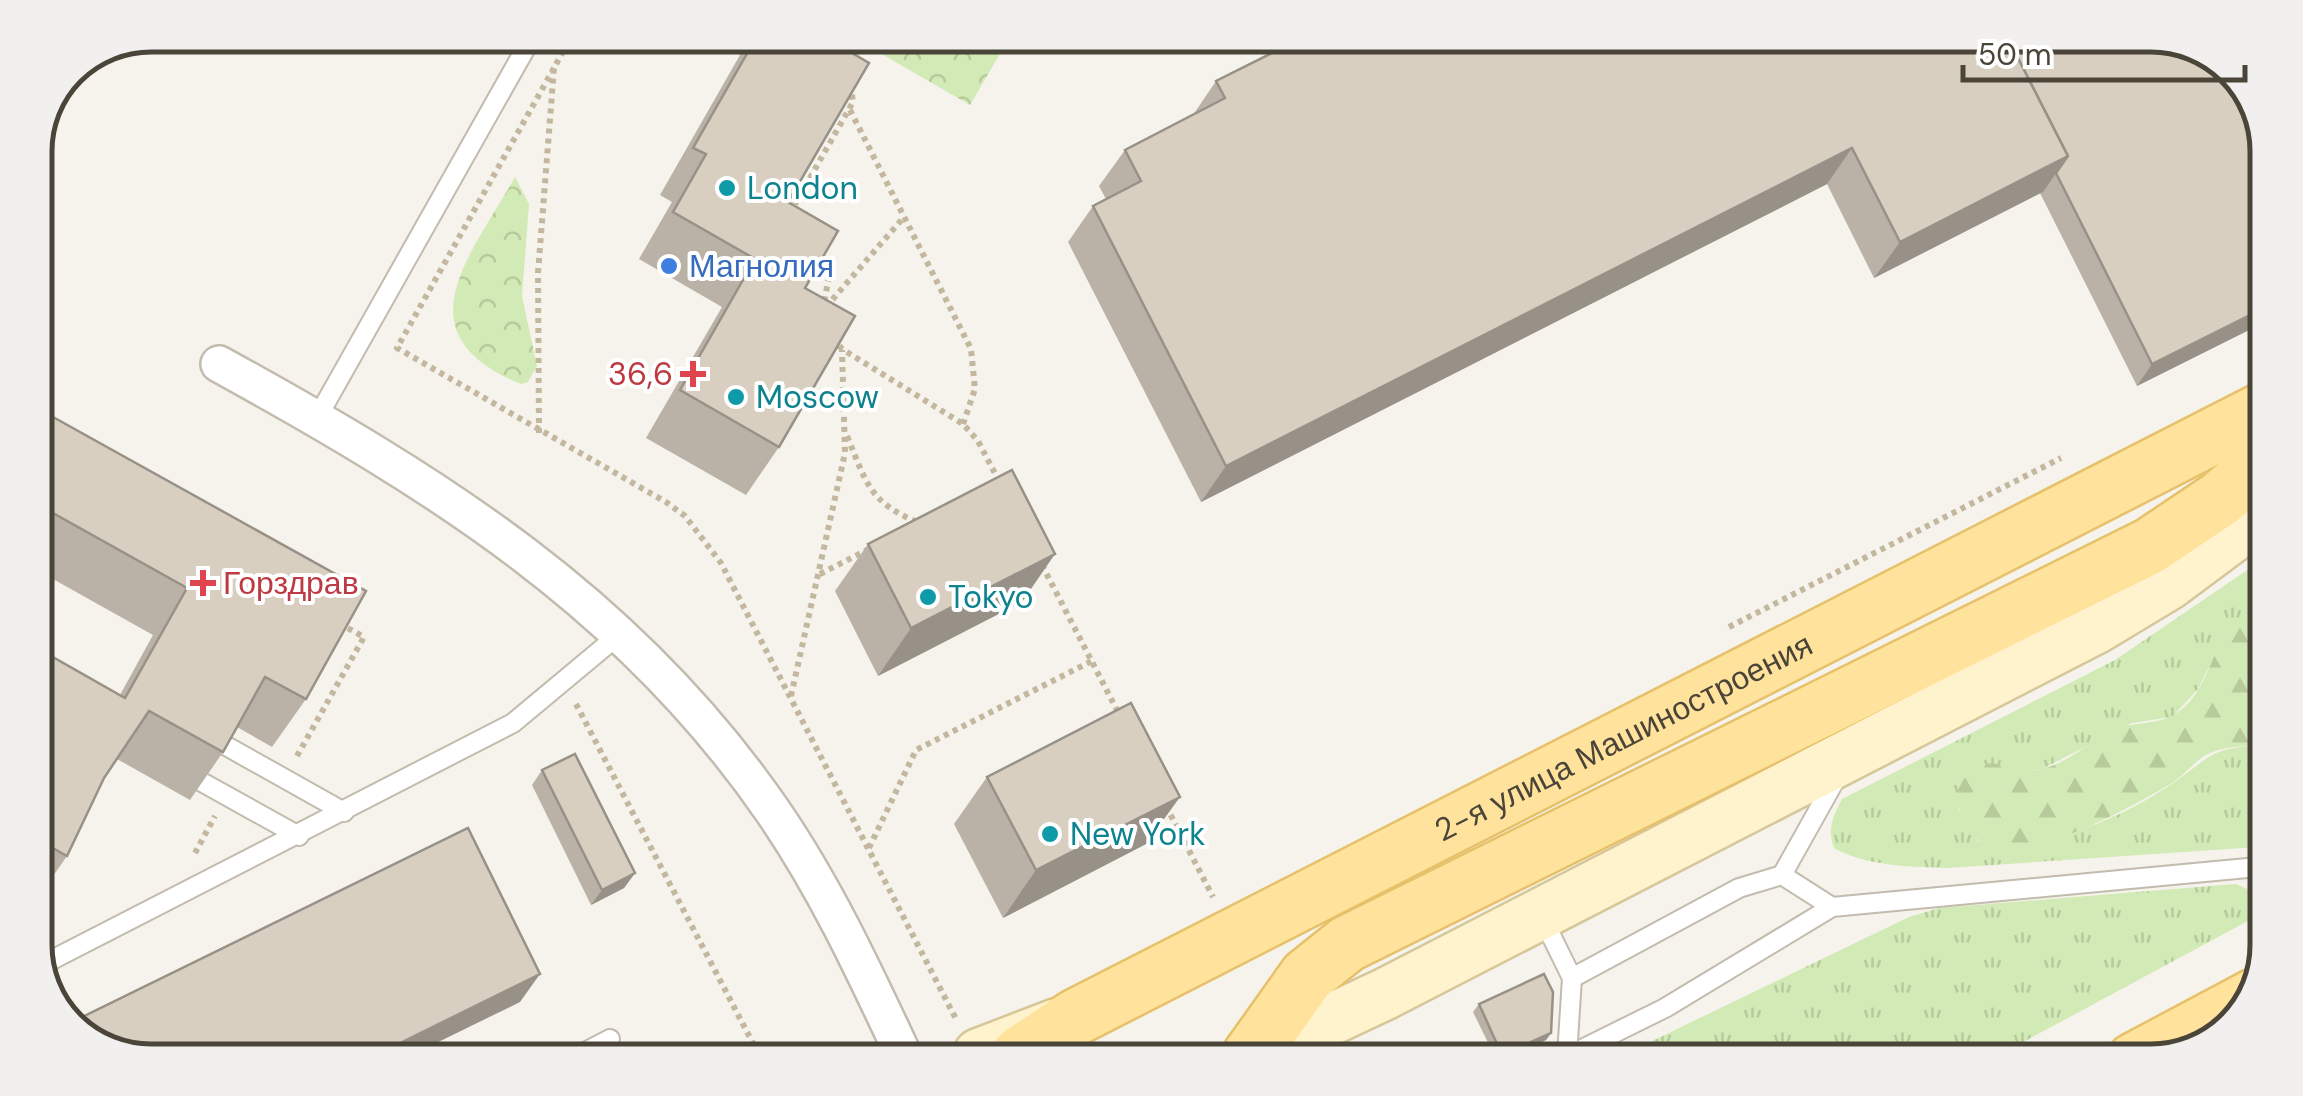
<svg xmlns="http://www.w3.org/2000/svg" width="2303" height="1096" font-family="'DM Sans',sans-serif">
<style>
.grass{fill:url(#grass-tufts)}
.forest{fill:url(#forest-firs)}
.park{fill:url(#park-crowns)}
.lines{fill:none;stroke-linecap:round;stroke-linejoin:round}
.lane-casing{stroke:#c2bbae;stroke-width:22}
.street-casing{stroke:#c2bbae;stroke-width:40}
.secondary-casing{stroke:#d6c79b;stroke-width:55}
.primary-casing{stroke:#e6c16a;stroke-width:60}
.path{stroke:#c4b79f;stroke-width:6;stroke-dasharray:5 5;stroke-linecap:butt}
.lane{stroke:#fff;stroke-width:18}
.street{stroke:#fff;stroke-width:35}
.secondary{stroke:#fff3cd;stroke-width:50}
.primary{stroke:#ffe39c;stroke-width:55}
.wall{fill:#bab2a6}
.shaded-wall{fill:#979187}
.building{fill:#d8cfc1;stroke:#979187;stroke-width:2.5}
.culture-dot{fill:#0f9aa8;stroke:#fff;stroke-width:4}
.shop-dot{fill:#3f7fe0;stroke:#fff;stroke-width:4}
.health-dot{fill:#e0444e;stroke:#fff;stroke-width:4}
.labels{text-anchor:middle;stroke-width:8;stroke-linejoin:round;paint-order:stroke}
.culture-label{font-size:32px;fill:#0d838f;stroke:#fff;text-anchor:start}
.shop-label{font-size:32px;fill:#366cbe;stroke:#fff;text-anchor:start}
.health-label{font-size:32px;fill:#be3a42;stroke:#fff;text-anchor:end}
.street-label{font-size:32px;fill:#4b4439;stroke:#fff}
.rim{fill:none;stroke:#4b4439;stroke-width:5}
</style>
<defs>
<pattern id="grass-tufts" width="24" height="20" patternUnits="userSpaceOnUse" patternTransform="scale(2.5)"><rect width="24" height="20" fill="#d2eab5"/><path d="M3 7l-1-3M5 7V3M7 7l1-3M15 17l-1-3M17 17v-4M19 17l1-3" fill="none" stroke="#b6ca9c"/></pattern>
<pattern id="forest-firs" width="22" height="20" patternUnits="userSpaceOnUse" patternTransform="scale(2.5)"><rect width="22" height="20" fill="#d2eab5"/><path d="M5 1l3.5 6h-7zM16 11l3.5 6h-7z" fill="#b6ca9c"/></pattern>
<pattern id="park-crowns" width="20" height="18" patternUnits="userSpaceOnUse" patternTransform="scale(2.5)"><rect width="20" height="18" fill="#d2eab5"/><path d="M2 6a3 3 0 1 1 6 0M12 15a3 3 0 1 1 6 0" fill="none" stroke="#b6ca9c"/></pattern>
</defs>
<rect width="100%" height="100%" fill="#f6f3ec"/>
<g class="grass">
<path d="M2262,560V601L2224,636L2198,689L2172,717L2132,723L2042,769L2023,771L1983,764L1959,809L1978,841C2048,850 2118,821 2176,781C2214,754 2210,749 2260,745L2258,847L1947,868C1911,867 1866,866 1834,848C1827,829 1833,816 1842,799L2115,660Z"/>
<polygon points="2236,884 2258,894 2257,916 1990,1060 1617,1058 1909,917 1939,908"/>
</g>
<path class="forest" d="M2262,601L2260,745C2242,747 2224,746 2208,754C2194,761 2185,775 2172,783C2130,808 2037,860 1988,845C1957,835 1942,770 1984,764C2000,761 2019,772 2036,770C2067,766 2089,740 2117,729C2135,721 2159,725 2175,714C2203,697 2208,664 2223,638C2232,623 2249,612 2262,601Z"/>
<g class="park">
<polygon points="869,39 1008,40 970,105 866,45"/>
<path d="M515,177L529,204L522,296L537,366L528,382L521,384C399,334 470,257 515,177Z"/>
</g>
<g class="lines">
<g class="lane-casing">
<g id="lane">
<polyline points="317,418 532,37"/>
<polyline points="221,743 344,812"/>
<polyline points="200,781 299,836"/>
<polyline points="1782,875 1838,775"/>
<polyline points="1541,915 1572,978"/>
<polyline points="40,966 513,723 621,633"/>
<polyline points="585,1052 610,1039"/>
<polyline points="1567,1056 1572,978 1739,888 1782,875 1832,907"/>
<polyline points="1564,1058 1665,1008 1832,907 2258,867"/>
</g>
</g>
<g class="street-casing">
<path id="street" d="M219,364C437,484 630,603 774,813C826,889 864,971 903,1054"/>
</g>
<g class="secondary-casing">
<g id="secondary">
<polyline points="979,1054 1057,1024"/>
<polyline points="1253,1056 1385,994 2096,628 2169,584 2263,514"/>
</g>
</g>
<g class="primary-casing">
<g id="primary">
<path id="s1" d="M1020,1054L1076,1017L2264,410"/>
<polyline points="1250,1056 1307,976 1347,944 2150,546 2220,499 2263,462"/>
<polyline points="2134,1061 2256,996"/>
</g>
</g>
<g class="path">
<polyline points="554,68 397,348 666,502 685,516 721,563 957,1021"/>
<polyline points="850,110 971,349 975,389 963,424"/>
<polyline points="790,213 853,102 851,87"/>
<polyline points="822,248 830,271 824,303"/>
<polyline points="826,307 904,217"/>
<polyline points="833,338 842,349 963,424 978,441 1000,483"/>
<polyline points="2251,364 2265,357"/>
<polyline points="539,433 538,273 554,68 571,37"/>
<path d="M847,436C867,484 869,502 919,523"/>
<polyline points="1042,565 1119,714"/>
<polyline points="820,574 867,550"/>
<polyline points="1729,627 2061,458"/>
<polyline points="791,696 845,453 842,350"/>
<polyline points="576,704 758,1053"/>
<polyline points="297,756 364,637 342,625"/>
<polyline points="1166,806 1213,897"/>
<polyline points="869,848 916,750 1092,661"/>
<polyline points="195,853 215,816"/>
</g>
<use href="#lane" class="lane"/>
<use href="#street" class="street"/>
<use href="#secondary" class="secondary"/>
<use href="#primary" class="primary"/>
</g>
<g class="wall">
<polygon points="711,38 828,39 788,202 805,288 779,447 746,495 646,438 722,307 639,259 672,202 660,195 740,55"/>
<polygon points="1216,81 2268,145 2265,322 2137,386 2040,193 1874,278 1827,184 1201,502 1068,242 1093,206 1106,199 1099,186 1125,150 1193,115"/>
<polygon points="35,407 306,699 272,747 237,727 223,752 190,800 117,759 104,778 67,856 35,902 35,647 120,695 153,635 35,569"/>
<polygon points="868,544 1022,602 878,676 835,591"/>
<polygon points="542,770 635,873 624,888 591,905 532,785"/>
<polygon points="987,777 1146,844 1003,918 954,824"/>
<polygon points="1479,1004 1551,1033 1546,1040 1508,1057 1495,1057 1473,1012"/>
</g>
<g class="shaded-wall">
<polygon points="1852,148 1827,184 1201,502 1226,466"/>
<polygon points="2068,156 2043,192 1874,278 1900,242"/>
<polygon points="2266,307 2265,322 2137,386 2152,364"/>
<polygon points="1055,554 1022,602 878,676 911,628"/>
<polygon points="1180,797 1146,844 1003,918 1036,870"/>
<polygon points="635,873 624,888 591,905 602,890"/>
<polygon points="540,974 520,1002 420,1051 384,1051"/>
<polygon points="1551,1033 1546,1040 1508,1057 1501,1057 1502,1055"/>
</g>
<g class="building">
<polygon points="756,38 828,39 869,63 788,202 838,231 805,288 855,316 779,447 680,390 755,259 673,212 706,154 693,148"/>
<polygon points="1294,42 2012,46 2068,156 1900,242 1852,148 1226,466 1093,206 1141,181 1125,150 1225,98 1216,81"/>
<polygon points="2012,46 2202,47 2248,86 2268,145 2266,307 2152,364 2056,173 2068,156"/>
<polygon points="35,407 366,591 306,699 265,677 223,752 149,711 104,778 67,856 35,838 35,647 125,698 187,588 35,503"/>
<polygon points="1012,470 1055,554 911,628 868,544"/>
<polygon points="1131,703 1180,797 1036,870 987,777"/>
<polygon points="575,754 635,873 602,890 542,770"/>
<polygon points="468,828 540,974 384,1051 101,1049 70,1023"/>
<polygon points="1544,974 1553,992 1551,1033 1502,1055 1479,1004"/>
</g>
<g class="culture-dot">
<circle cx="727" cy="188" r="10"/>
<circle cx="736" cy="397" r="10"/>
<circle cx="928" cy="597" r="10"/>
<circle cx="1050" cy="834" r="10"/>
</g>
<circle class="shop-dot" cx="669" cy="266" r="10"/>
<g class="health-dot">
<path d="M688 359h10v10h10v10h-10v10h-10v-10h-10v-10h10z"/>
<path d="M198 568h10v10h10v10h-10v10h-10v-10h-10v-10h10z"/>
</g>
<g class="labels">
<g class="culture-label">
<text x="747" y="199">London</text>
<text x="756" y="408">Moscow</text>
<text x="948" y="608">Tokyo</text>
<text x="1070" y="845">New York</text>
</g>
<g class="shop-label">
<text x="689" y="277">Магнолия</text>
</g>
<g class="health-label">
<text x="673" y="385">36,6</text>
<text x="223" y="594" text-anchor="start">Горздрав</text>
</g>
<g class="street-label">
<text dy="11" stroke="none"><textPath href="#s1" startOffset="682">2-я улица Машиностроения</textPath></text>
</g>
</g>
<path d="M0 0H2303V1096H0ZM151 52H2151A99 99 0 0 1 2250 151V945A99 99 0 0 1 2151 1044H151A99 99 0 0 1 52 945V151A99 99 0 0 1 151 52Z" fill="#f1f0ef" fill-rule="evenodd"/>
<path class="rim" d="M151 52H2151A99 99 0 0 1 2250 151V945A99 99 0 0 1 2151 1044H151A99 99 0 0 1 52 945V151A99 99 0 0 1 151 52Z"/>
<path d="M1963 65v15h282v-15" fill="none" stroke="#4b4439" stroke-width="5"/>
<text x="1978" y="65" font-size="30" fill="#4b4439" stroke="#ffffff" stroke-width="8" paint-order="stroke">50 m</text>
</svg>
